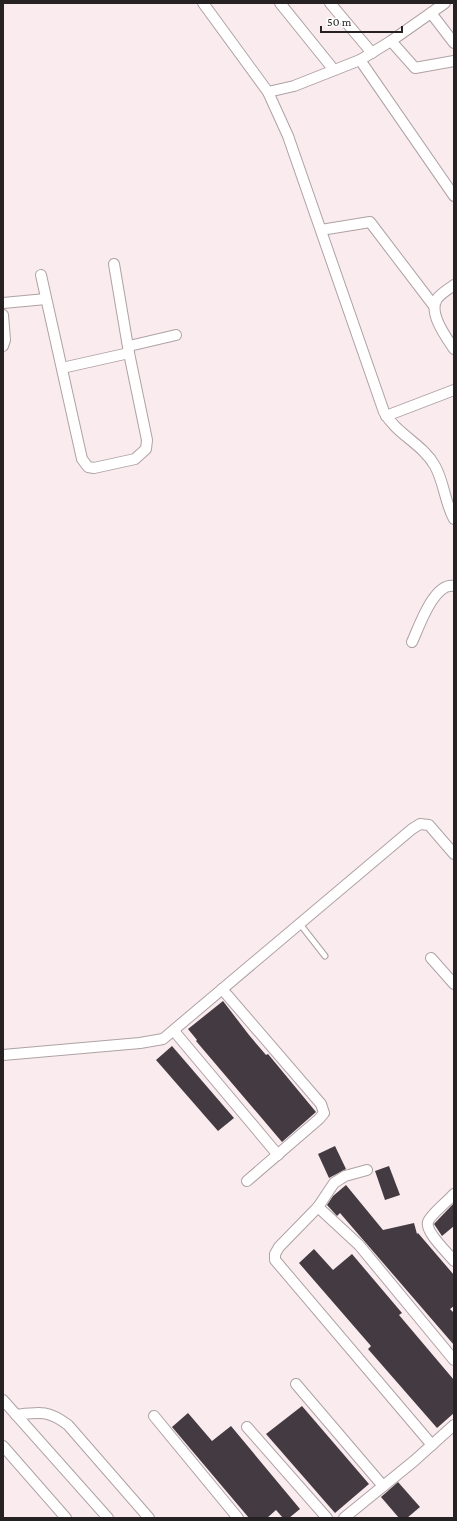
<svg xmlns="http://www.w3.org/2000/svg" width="457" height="1521" font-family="'Crimson Pro',serif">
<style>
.building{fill:#443b42}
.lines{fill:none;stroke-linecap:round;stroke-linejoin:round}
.service-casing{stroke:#afa2a4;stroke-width:7}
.minor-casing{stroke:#afa2a4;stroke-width:12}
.service{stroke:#fff;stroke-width:5}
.minor{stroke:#fff;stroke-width:10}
</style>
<rect width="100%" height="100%" fill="#f9ebee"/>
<g class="building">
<polygon points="223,1001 249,1035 266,1055 268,1054 316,1112 282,1142 196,1041 197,1040 188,1029"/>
<polygon points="172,1046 234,1118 218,1131 156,1060"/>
<polygon points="335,1146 346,1169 329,1178 318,1154"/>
<polygon points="389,1166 400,1195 385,1200 375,1171"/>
<polygon points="346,1185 383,1230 414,1223 417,1234 418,1233 454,1275 454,1306 450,1309 454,1313 454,1345 340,1213 337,1216 327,1205 333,1196"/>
<polygon points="454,1203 454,1226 442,1236 434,1224"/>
<polygon points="314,1249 333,1270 352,1254 402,1313 399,1315 454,1380 454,1413 437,1428 368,1349 371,1346 299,1263"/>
<polygon points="302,1406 369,1484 335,1513 266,1434"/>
<polygon points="188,1413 212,1441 231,1426 300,1509 289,1518 283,1518 276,1510 267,1518 249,1518 172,1427"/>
<polygon points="398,1482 420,1507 407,1518 399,1518 381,1497"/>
</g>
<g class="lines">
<g class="service-casing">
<polyline id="service" points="300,924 325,956"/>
</g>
<g class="minor-casing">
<g id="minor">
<path d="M203,3L268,92L288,136L384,412C396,434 423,444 435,466C444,482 445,503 454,519"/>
<polyline points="280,3 334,70"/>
<polyline points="330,3 372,53"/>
<polyline points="431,13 454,43"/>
<polyline points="391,41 415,68 454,61"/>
<polyline points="360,60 454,196"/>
<polyline points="268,92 294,86 360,60 391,41 445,3"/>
<polyline points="321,230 370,222 434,306"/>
<polyline points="41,275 82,459 88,467 94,468 135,459 146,449 147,440 129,353 114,264"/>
<path d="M454,285C449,289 441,293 437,299C428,313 446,337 454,349"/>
<polyline points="3,303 46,299"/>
<polyline points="3,315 5,340 3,346"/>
<polyline points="129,346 176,335"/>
<polyline points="62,368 129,353"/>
<polyline points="386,416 454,390"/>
<path d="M412,642C419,627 434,582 454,586"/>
<polyline points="431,958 454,984"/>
<polyline points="222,989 321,1104 324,1113 319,1119 247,1181"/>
<polyline points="174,1031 278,1155"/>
<polyline points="3,1055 140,1043 163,1039 412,829 420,824 429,825 454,854"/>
<polyline points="367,1170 345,1176 334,1183 318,1207 279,1247 275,1254 275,1260 432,1445"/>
<path d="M454,1194C448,1201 430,1215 428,1222C425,1232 448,1253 454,1261"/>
<polyline points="318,1207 359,1245 454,1360"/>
<polyline points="296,1384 383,1486"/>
<polyline points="3,1400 108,1518"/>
<path d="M16,1415C40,1412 48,1410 68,1425L149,1518"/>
<polyline points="154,1416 238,1518"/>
<polyline points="247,1427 327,1518"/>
<polyline points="3,1446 66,1518"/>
<polyline points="344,1518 414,1461 454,1425"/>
</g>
</g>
<use href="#service" class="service"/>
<use href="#minor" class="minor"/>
</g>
<rect width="457" height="1521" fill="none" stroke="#262122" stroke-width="8"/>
<path d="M321 26v6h81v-6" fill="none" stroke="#262122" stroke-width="2"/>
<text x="327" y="26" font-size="12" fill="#262122" stroke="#ffffff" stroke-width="3" paint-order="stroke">50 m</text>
</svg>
